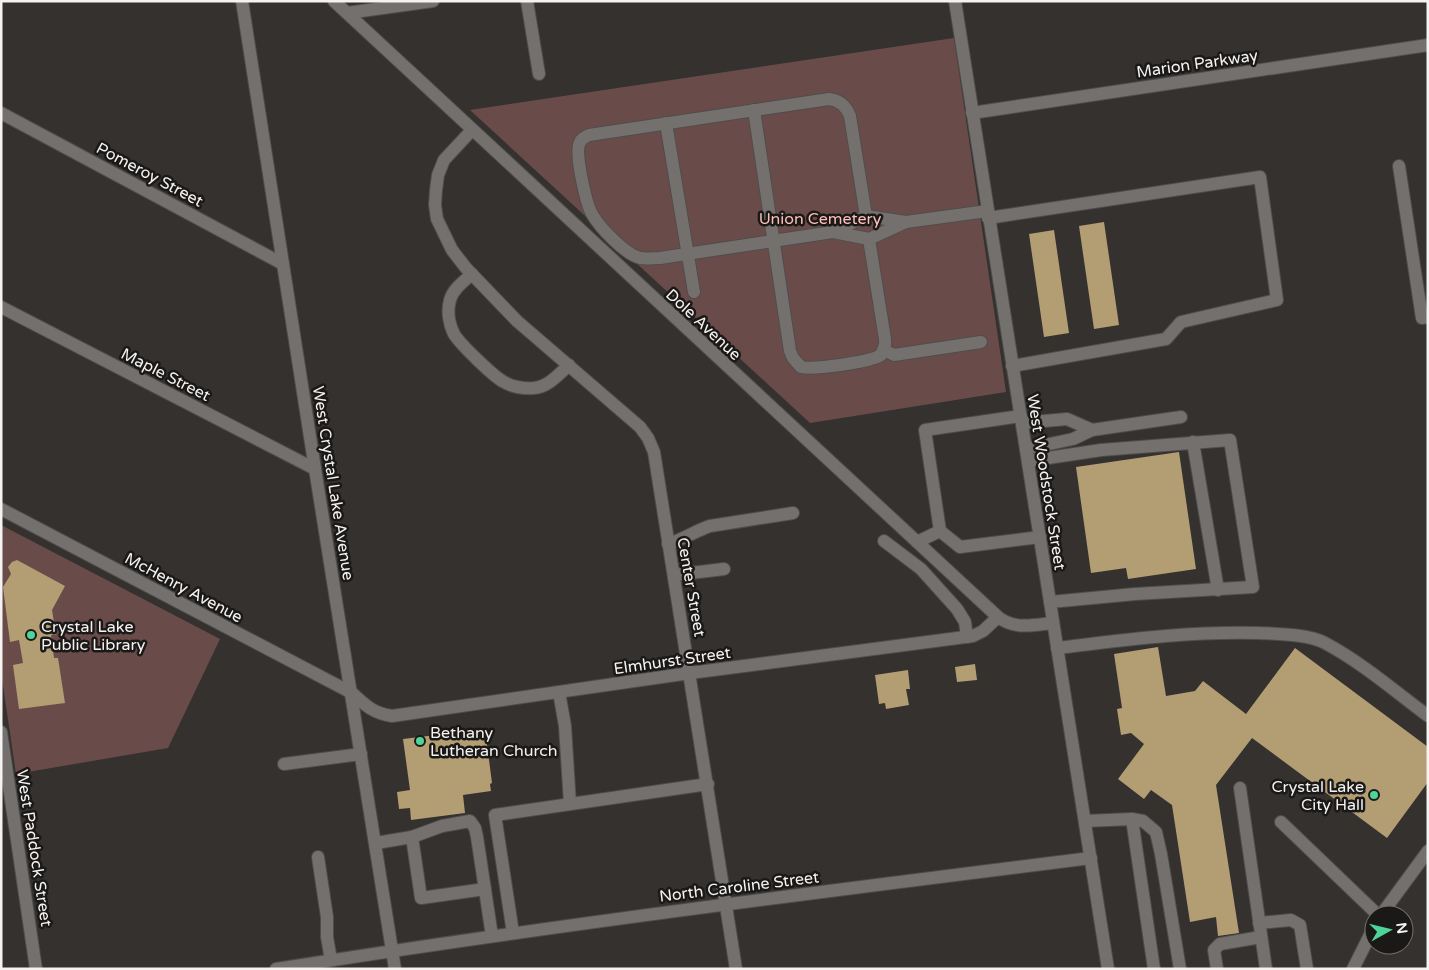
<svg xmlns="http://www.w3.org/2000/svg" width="1429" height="970" font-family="'Varela Round',sans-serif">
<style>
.green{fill:#694c4a}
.building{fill:#b39d73}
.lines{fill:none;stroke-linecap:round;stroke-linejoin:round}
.minor-casing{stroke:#4f4d4b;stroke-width:14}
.minor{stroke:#74706e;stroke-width:12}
.poi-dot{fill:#4ed399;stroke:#1a1918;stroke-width:2}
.labels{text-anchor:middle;stroke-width:5;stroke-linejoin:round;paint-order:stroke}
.street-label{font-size:16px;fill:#f5f3f1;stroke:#1a1918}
.park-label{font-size:16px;fill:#febeb9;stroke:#1a1918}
.poi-label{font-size:16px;fill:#f5f3f1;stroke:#1a1918;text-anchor:start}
</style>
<rect width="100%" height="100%" fill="#34312f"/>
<g class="green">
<polygon points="954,38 1006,392 810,423 470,110"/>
<polygon points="1,525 220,639 168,748 16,774 1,672"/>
</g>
<g class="building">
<polygon points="1104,222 1119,325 1094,329 1079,226"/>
<polygon points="1054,230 1069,333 1044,337 1029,234"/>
<polygon points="1179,452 1196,569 1128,579 1126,568 1091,573 1076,467"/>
<polygon points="17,560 65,586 52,610 56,635 51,635 54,658 58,658 65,703 19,709 13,665 23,663 19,640 10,642 3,587 11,574 8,567 12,562"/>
<polygon points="1158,647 1166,696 1195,691 1203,681 1246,714 1295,648 1428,747 1428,782 1387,838 1252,738 1216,785 1239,933 1218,936 1216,917 1190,922 1172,805 1151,790 1144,799 1118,779 1144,744 1131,733 1121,735 1117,709 1122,708 1114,654"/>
<polygon points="975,664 977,680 957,682 955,667"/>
<polygon points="908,670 910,689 906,689 909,705 886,709 885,703 879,704 875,675"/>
<polygon points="485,729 492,783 490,784 491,791 463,795 465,813 411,820 410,808 399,809 397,792 410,790 403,739"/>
</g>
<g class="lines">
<g class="minor-casing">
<g id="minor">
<polyline points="242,1 315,469 395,969"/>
<path d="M334,1L998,617C1015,630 1033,625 1053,623"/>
<polyline points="527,1 539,74"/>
<polyline points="955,1 1108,969"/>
<polyline points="347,13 433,1"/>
<path d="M754,110L790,351L793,358L801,367C813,370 871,362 881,355L885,345V339L869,239"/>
<polyline points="1,113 283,264"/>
<polyline points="972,113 1428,45"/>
<polyline points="666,123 694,292"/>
<polyline points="472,130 444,160 438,175 436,190 435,205 437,219 452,250 466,268 517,321 640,427 648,438 654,452 736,969"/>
<polyline points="1399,166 1422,318 1428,317"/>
<path d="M866,216L850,116C846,106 840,100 829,99L589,135C585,137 582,138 580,142C574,152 586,203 592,214C600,228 625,254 640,258C646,259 653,258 660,258L833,232L869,239L906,222L987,211"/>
<polyline points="988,218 1260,177 1277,300 1181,322 1166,339 1012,366"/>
<polyline points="833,232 866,216 906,222"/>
<path d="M472,274C463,282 453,289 450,300C447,311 449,324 454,334C460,344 494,377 504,382C512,387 525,389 534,388C548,387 559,374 569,365"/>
<polyline points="1,307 315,469"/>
<polyline points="884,350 894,355 981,342"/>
<polyline points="1022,423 1067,419 1092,430 1073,439 1026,449"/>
<polyline points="1092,430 1181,417"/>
<polyline points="1193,442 1218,590"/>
<polyline points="1028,461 1101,450 1230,440 1253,587 1135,594 1050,602"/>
<path d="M1,509L352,693C366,706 373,713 392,716L690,673L973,636L983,631L998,617"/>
<polyline points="940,531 960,547 1040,537"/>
<polyline points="884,541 921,569 957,609 965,622 967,637"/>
<polyline points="917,542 940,531 925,430 1021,416"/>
<path d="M668,544C684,539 695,531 710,526L793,513"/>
<polyline points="674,575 724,569"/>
<path d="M1057,648C1124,640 1191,631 1258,633C1278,634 1308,634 1325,643C1361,662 1396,692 1428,716"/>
<polyline points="559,692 565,726 570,804"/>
<polyline points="1,732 36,969"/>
<polyline points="284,764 361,754"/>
<polyline points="1240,788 1266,969"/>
<polyline points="1132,819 1143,821 1156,832 1161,854 1180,969"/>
<polyline points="1085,821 1132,819 1154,969"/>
<polyline points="1281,822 1378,915"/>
<polyline points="412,837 421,898 485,889"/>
<polyline points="376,843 412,837 442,826 470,821 475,828 477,837 492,936"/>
<polyline points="318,857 327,917 327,937 331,960"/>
<polyline points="1381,915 1428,851"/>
<polyline points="1259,923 1291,920 1300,925 1307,969"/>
<polyline points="513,933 495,815 708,784"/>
<path d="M276,969C547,926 819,892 1091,858"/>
<polyline points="1217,969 1214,950 1220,944 1261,937"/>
<polyline points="1353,969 1374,927"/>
</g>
</g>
<use href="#minor" class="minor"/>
</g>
<g class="poi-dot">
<circle cx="31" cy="635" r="5"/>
<circle cx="420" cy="741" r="5"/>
<circle cx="1374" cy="795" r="5"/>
</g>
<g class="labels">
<g class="street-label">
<text transform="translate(1197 63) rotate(-8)" y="6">Marion Parkway</text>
<text transform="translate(150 174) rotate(28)" y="6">Pomeroy Street</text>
<text transform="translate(704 324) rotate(43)" y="6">Dole Avenue</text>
<text transform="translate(166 374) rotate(27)" y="6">Maple Street</text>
<text transform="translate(1047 482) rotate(81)" y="6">West Woodstock Street</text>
<text transform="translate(334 483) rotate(81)" y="6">West Crystal Lake Avenue</text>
<text transform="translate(184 587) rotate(28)" y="6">McHenry Avenue</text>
<text transform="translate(692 587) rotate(80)" y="6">Center Street</text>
<text transform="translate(672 660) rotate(-8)" y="6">Elmhurst Street</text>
<text transform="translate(35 848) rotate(81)" y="6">West Paddock Street</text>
<text transform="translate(739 886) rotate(-7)" y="6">North Caroline Street</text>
</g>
<g class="park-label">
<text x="820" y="224">Union Cemetery</text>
</g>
<g class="poi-label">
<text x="41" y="632">Crystal Lake<tspan x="41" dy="18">Public Library</tspan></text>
<text x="430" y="738">Bethany<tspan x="430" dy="18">Lutheran Church</tspan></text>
<text x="1364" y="792" text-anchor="end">Crystal Lake<tspan x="1364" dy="18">City Hall</tspan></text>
</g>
</g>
<rect width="1429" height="970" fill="none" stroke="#f5f3f1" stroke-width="5"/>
<g transform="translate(1389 930) rotate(82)"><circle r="24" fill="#1a1918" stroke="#72706f"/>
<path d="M0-4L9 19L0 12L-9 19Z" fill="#4ed399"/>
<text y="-8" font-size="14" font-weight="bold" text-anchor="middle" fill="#f5f3f1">N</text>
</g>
</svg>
